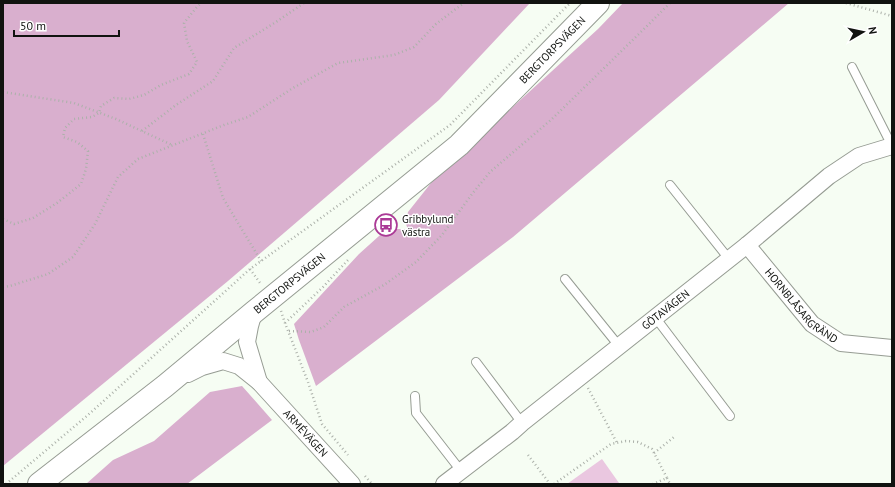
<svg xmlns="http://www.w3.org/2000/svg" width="895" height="487" font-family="'PT Sans',sans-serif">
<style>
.green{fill:#eac7e0}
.forest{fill:#d9afce}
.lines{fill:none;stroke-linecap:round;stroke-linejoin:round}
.lane-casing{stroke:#969c93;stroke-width:10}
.street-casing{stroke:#969c93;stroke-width:18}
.secondary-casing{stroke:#969c93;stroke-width:24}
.path{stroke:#acb1aa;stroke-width:2.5;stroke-dasharray:1 3;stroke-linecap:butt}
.lane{stroke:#fff;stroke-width:8}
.street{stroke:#fff;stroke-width:16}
.secondary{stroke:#fff;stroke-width:22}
.labels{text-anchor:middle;stroke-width:3;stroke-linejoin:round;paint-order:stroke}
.street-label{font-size:11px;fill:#111310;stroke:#fff}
.poi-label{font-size:11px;fill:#111310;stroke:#fff;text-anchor:start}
</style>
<rect width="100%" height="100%" fill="#f6fdf3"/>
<polygon class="green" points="602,459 619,483 618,484 567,484"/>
<g class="forest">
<polygon points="3,3 530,3 439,100 228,281 3,466"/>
<polygon points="623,3 789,3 513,237 316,386 299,340 294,324 359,254 389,227 397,229 408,229 405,222 408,212 435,178 598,29"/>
<polygon points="242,386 272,420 187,484 86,484 113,460 154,441 210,392"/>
</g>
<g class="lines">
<g class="lane-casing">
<g id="lane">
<polyline points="852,67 892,146"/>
<polyline points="670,185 729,259"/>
<polyline points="565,279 619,346"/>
<polyline points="655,317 730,416"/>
<polyline points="476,362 522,423"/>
<polyline points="415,396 416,413 461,471"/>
</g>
</g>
<g class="street-casing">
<g id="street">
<path id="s1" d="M747,245L812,324L841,343L892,348"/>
<polyline points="254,312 250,326 247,342 259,382"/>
<path id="s2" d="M188,374L202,367L223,361L239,366L259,382L352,484"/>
<path id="s3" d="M444,484L512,432L522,423L747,245L829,176L859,156L892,146"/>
</g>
</g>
<g class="secondary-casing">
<g id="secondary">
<path id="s4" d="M39,484L165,386L254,312L459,145L598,3"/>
</g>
</g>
<g class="path">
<polyline points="846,3 892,16"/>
<polyline points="3,92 74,103 116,119 172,145"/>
<polyline points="142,131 176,105 213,81 234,48 276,22 304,3"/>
<polyline points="203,134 223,198 261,261"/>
<polyline points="3,219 14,224 33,218 57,203 81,184 86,169 88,151 77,142 63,137 65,128 74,119 92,117 99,113 101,106 114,98 129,99 144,95 161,85 189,74 197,62 187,41 184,23 196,8 201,3"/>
<polyline points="250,269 260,283"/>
<polyline points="3,287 10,286 48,274 73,257 95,224 118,177 138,159 224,125 248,117 293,88 338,63 394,55 414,47 436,24 453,11 464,3"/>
<polyline points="281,311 285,323 308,382 322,424 348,455"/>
<polyline points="285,323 323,287 348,260"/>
<polyline points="289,331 311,332 324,327 344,307 384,285 416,262 442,235 472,194 490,172 552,119 646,27 670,3"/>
<polyline points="588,388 617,443"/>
<polyline points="654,453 674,437"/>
<polyline points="528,455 550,484"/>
<polyline points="365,476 372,484"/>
<polyline points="667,478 670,484"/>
<polyline points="6,484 88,415 250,269 450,125 570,3"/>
<polyline points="554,484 611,444 626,441 638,442 652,449 667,478 653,484"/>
</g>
<use href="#lane" class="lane"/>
<use href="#street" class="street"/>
<use href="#secondary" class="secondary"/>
</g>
<defs>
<g id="bus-ring" transform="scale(1.15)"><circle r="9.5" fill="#fff" stroke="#ab3a96" stroke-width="1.5"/><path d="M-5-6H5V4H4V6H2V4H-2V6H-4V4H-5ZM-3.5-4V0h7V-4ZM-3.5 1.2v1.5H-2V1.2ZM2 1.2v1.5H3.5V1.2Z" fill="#ab3a96"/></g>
</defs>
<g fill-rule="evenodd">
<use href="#bus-ring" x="386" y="225"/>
</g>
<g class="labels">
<g class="street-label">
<text dy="4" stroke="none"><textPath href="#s4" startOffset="673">BERGTORPSVÄGEN</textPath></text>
<text dy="4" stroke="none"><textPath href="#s4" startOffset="321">BERGTORPSVÄGEN</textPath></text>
<text dy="4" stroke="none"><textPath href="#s1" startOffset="82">HORNBLÅSARGRÄND</textPath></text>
<text dy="4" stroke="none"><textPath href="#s3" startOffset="282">GÖTAVÄGEN</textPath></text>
<text dy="4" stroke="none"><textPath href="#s2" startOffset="149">ARMÉVÄGEN</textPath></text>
</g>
<g class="poi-label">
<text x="402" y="223">Gribbylund<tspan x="402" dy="13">västra</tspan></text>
</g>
</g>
<rect width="895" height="487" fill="none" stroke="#111310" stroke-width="8"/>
<g transform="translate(863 32) rotate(81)" stroke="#ffffff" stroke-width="3" paint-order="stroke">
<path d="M0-3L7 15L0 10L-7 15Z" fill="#111310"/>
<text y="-6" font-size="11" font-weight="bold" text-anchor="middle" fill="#111310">N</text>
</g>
<path d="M14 30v6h105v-6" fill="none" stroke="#111310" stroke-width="2"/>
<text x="20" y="30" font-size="12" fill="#111310" stroke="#ffffff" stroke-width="3" paint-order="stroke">50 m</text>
</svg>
